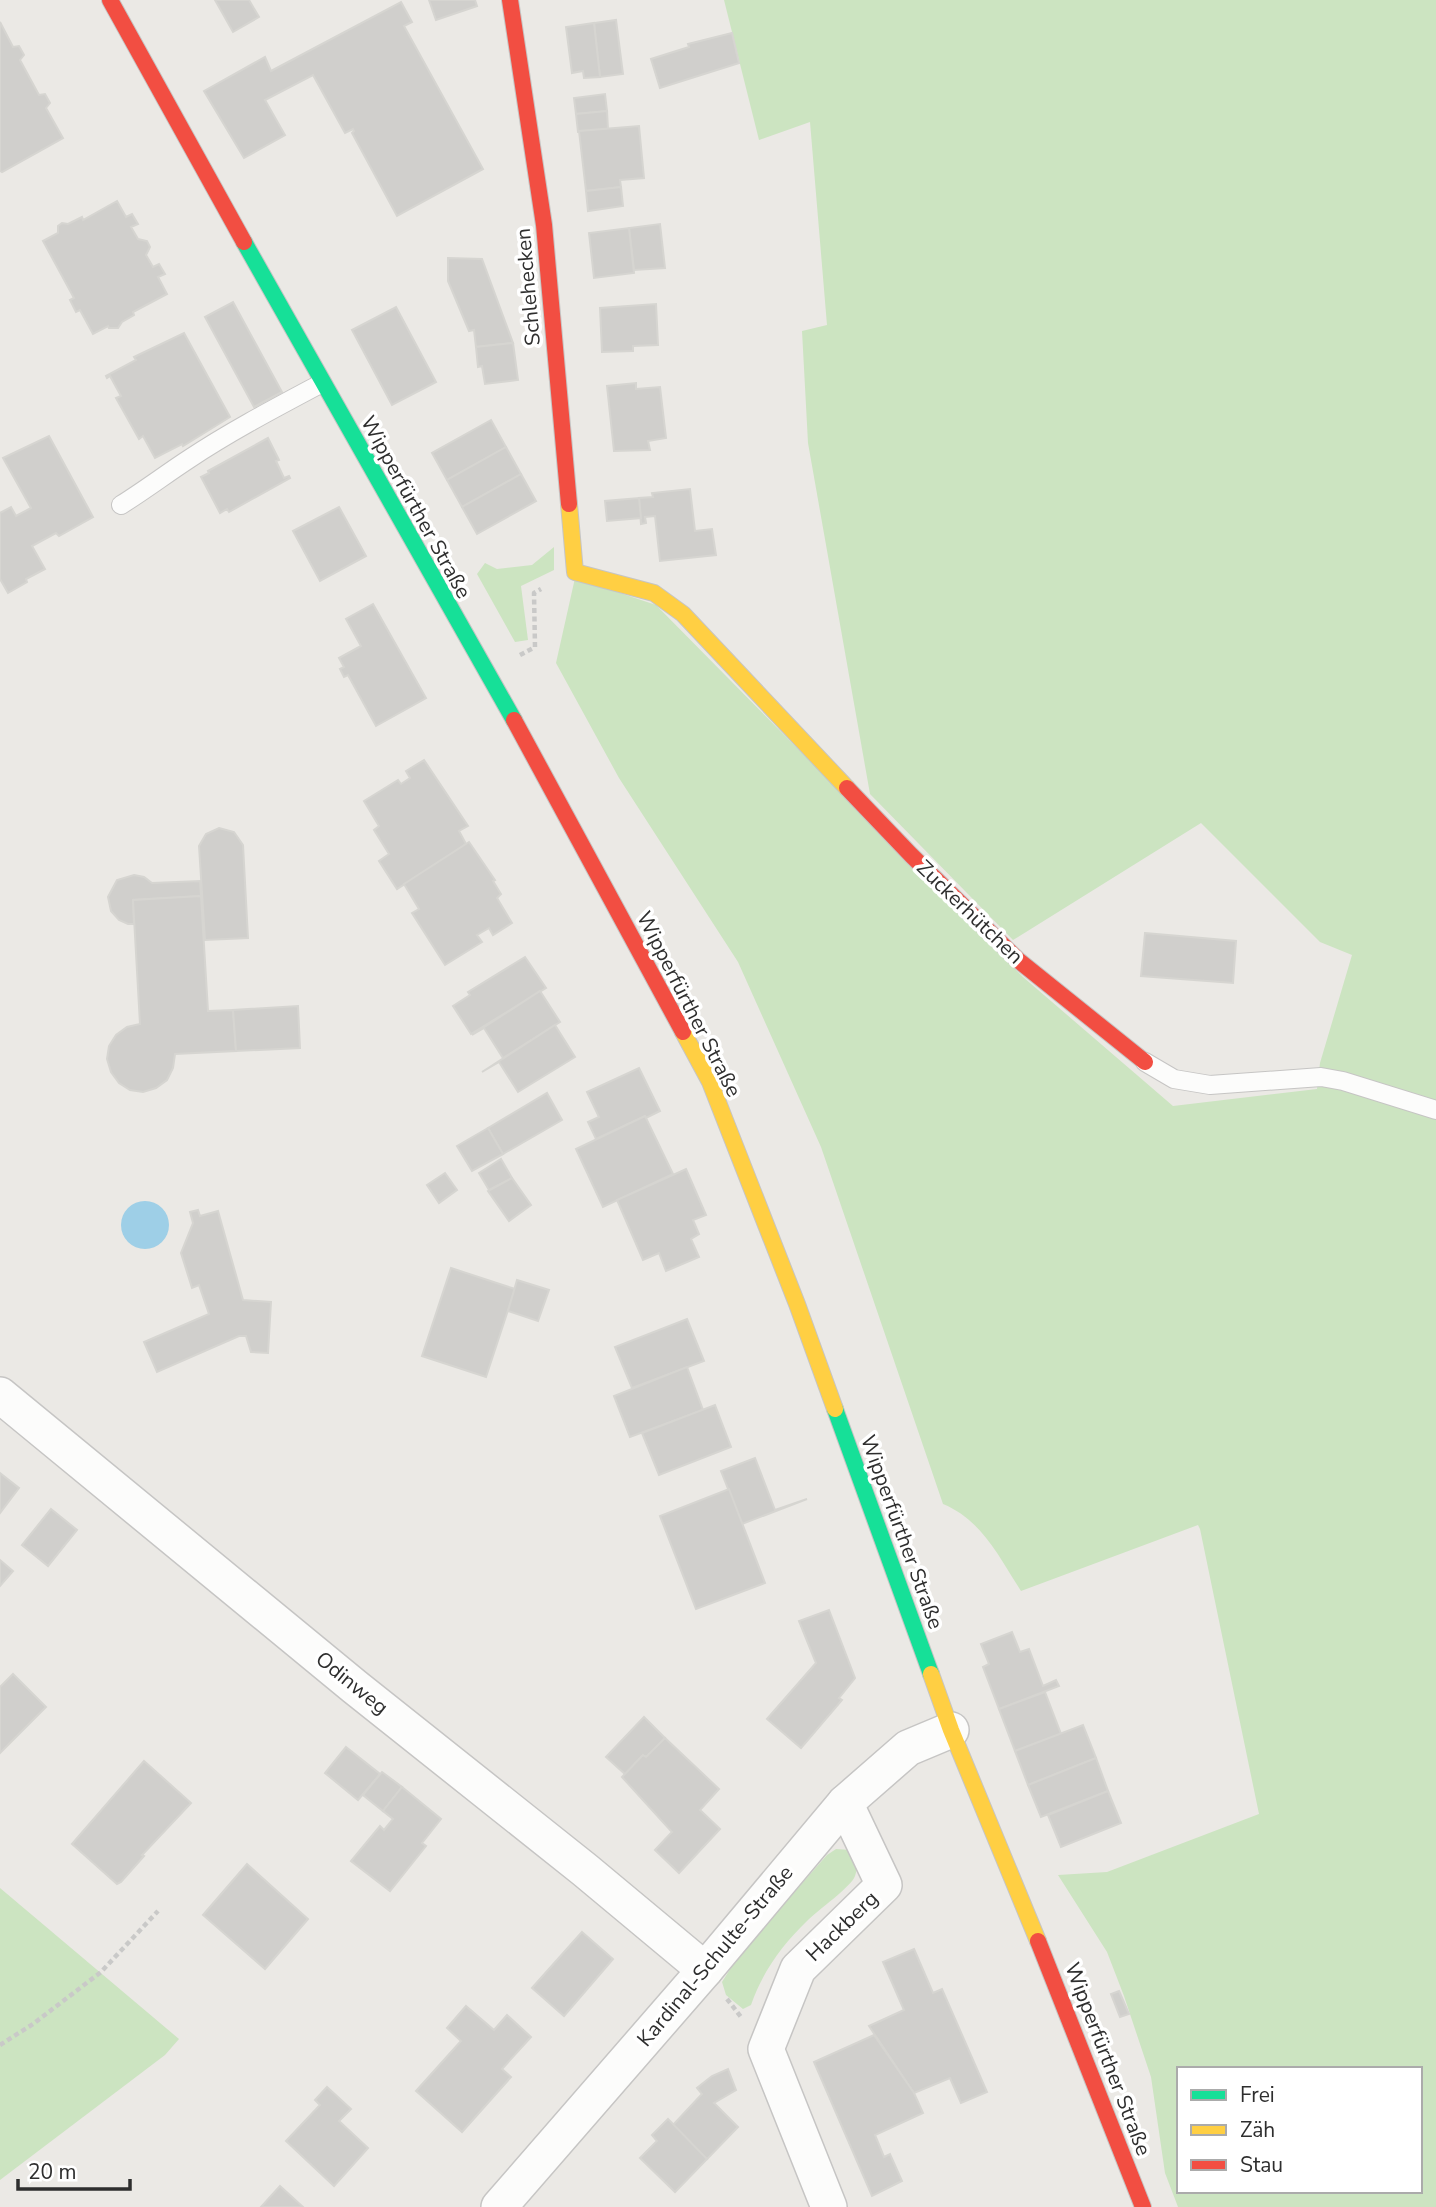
<svg xmlns="http://www.w3.org/2000/svg" width="1436" height="2207" font-family="'Nunito Sans',sans-serif">
<style>
.green{fill:#cce4c1;fill-rule:evenodd}
.water{fill:#9ecfe7}
.building{fill:#d0cfcc;stroke:#d6d5d1;stroke-width:2}
.lines{fill:none;stroke-linecap:round;stroke-linejoin:round}
.lane-casing{stroke:#c6c5c4;stroke-width:20}
.street-casing{stroke:#c6c5c4;stroke-width:38}
.fast-casing{stroke:#c6c5c4;stroke-width:18}
.slow-casing{stroke:#c6c5c4;stroke-width:18}
.jam-casing{stroke:#c6c5c4;stroke-width:18}
.path{stroke:#c9c9c8;stroke-width:4.5;stroke-dasharray:5 3.5;stroke-linecap:butt}
.lane{stroke:#fcfcfb;stroke-width:18}
.street{stroke:#fcfcfb;stroke-width:35}
.fast{stroke:#16e098;stroke-width:16}
.slow{stroke:#ffcf43;stroke-width:16}
.jam{stroke:#f24e42;stroke-width:16}
.labels{text-anchor:middle;stroke-width:7;stroke-linejoin:round;paint-order:stroke}
.street-label{font-size:21px;fill:#2e2e2e;stroke:#fff}
</style>
<rect width="100%" height="100%" fill="#ebe9e5"/>
<g class="green">
<path d="M724,0H1436V2207H1178L1165,2173L1151,2077L1124,1996L1107,1952L1058,1875L1107,1872L1259,1814L1200,1529L1198,1525L1021,1591C999,1557 982,1520 943,1504L821,1147L738,962L619,778L556,663L575,578L656,605L1023,977L1173,1106L1317,1089L1320,1063L1352,955L1320,942L1201,823L1013,940L870,794L808,443L802,331L827,325L810,122L759,140ZM1179,2069H1420V2191H1179Z"/>
<polygon points="554,547 554,570 521,586 528,640 515,642 477,574 485,563 497,569 532,565"/>
<path d="M836,1849L851,1850C857,1859 859,1865 855,1876C852,1886 817,1911 808,1920C782,1945 763,1971 751,2005L743,2009L726,1995L722,1982L739,1955L827,1855Z"/>
<polygon points="0,1888 179,2039 165,2055 0,2180"/>
</g>
<circle class="water" cx="145" cy="1225" r="24"/>
<g class="building">
<polygon points="215,0 249,0 259,17 233,32"/>
<polygon points="429,0 475,0 477,6 436,20"/>
<polygon points="401,2 412,22 404,26 483,169 397,216 352,133 354,131 353,129 345,133 313,75 265,100 285,135 244,158 204,91 265,57 271,71"/>
<polygon points="616,20 623,74 600,77 594,23"/>
<polygon points="0,22 13,47 19,46 24,55 20,60 39,95 45,94 50,103 46,108 63,138 2,172 0,171"/>
<polygon points="594,23 600,77 584,78 583,71 572,73 566,27"/>
<polygon points="732,33 739,63 660,88 651,59 689,47 688,44"/>
<polygon points="605,94 607,111 576,114 574,98"/>
<polygon points="607,111 608,129 578,132 576,114"/>
<polygon points="639,126 644,178 620,180 621,187 586,191 579,131"/>
<polygon points="621,187 623,206 588,211 586,191"/>
<polygon points="117,201 126,217 132,214 138,224 131,227 138,239 147,241 150,247 146,255 153,267 159,264 165,274 158,277 167,294 133,312 134,315 122,322 118,328 109,328 108,326 93,334 80,310 76,312 70,300 74,298 43,241 58,233 58,226 62,223 68,224 82,217 83,220"/>
<polygon points="660,224 665,268 634,270 629,228"/>
<polygon points="629,228 634,273 594,278 589,233"/>
<polygon points="448,258 482,259 513,343 476,347 474,330 469,331 448,281"/>
<polygon points="233,302 282,392 254,407 205,317"/>
<polygon points="656,304 658,345 633,346 633,351 602,352 600,308"/>
<polygon points="396,307 436,382 392,405 352,330"/>
<polygon points="184,333 230,417 183,446 182,444 155,458 143,436 139,439 116,398 121,396 110,376 107,378 106,376 136,360 134,357"/>
<polygon points="513,343 518,380 485,384 482,366 478,367 476,347"/>
<polygon points="636,383 636,389 660,387 666,438 648,441 650,450 614,451 607,386"/>
<polygon points="491,420 506,447 447,480 432,453"/>
<polygon points="49,436 93,517 59,536 56,533 32,546 45,569 26,579 27,582 8,593 0,579 0,513 11,507 16,516 31,508 3,458"/>
<polygon points="268,438 279,460 276,461 284,478 289,476 290,478 229,512 227,509 220,513 201,477 209,473 208,471"/>
<polygon points="506,447 521,474 462,507 447,480"/>
<polygon points="521,474 536,501 477,534 462,507"/>
<polygon points="690,489 695,531 712,529 716,555 660,561 655,516 645,517 646,523 641,524 639,498 653,497 652,493"/>
<polygon points="639,498 641,518 607,521 605,501"/>
<polygon points="339,507 366,556 320,581 293,531"/>
<polygon points="373,604 426,698 376,726 348,675 344,677 340,669 344,667 339,658 361,646 346,619"/>
<polygon points="424,760 468,826 459,831 466,844 397,889 379,861 389,854 374,830 379,826 364,801 398,780 401,784 410,778 406,771"/>
<polygon points="219,828 234,832 243,845 248,938 205,940 199,846 206,834"/>
<polygon points="469,842 495,880 493,881 501,894 497,898 512,923 493,935 489,928 477,935 482,942 445,965 412,913 419,909 404,884"/>
<polygon points="134,875 144,877 152,883 200,881 201,896 133,900 134,924 128,924 119,920 111,911 108,897 117,880"/>
<polygon points="201,896 208,1011 233,1010 236,1051 175,1054 173,1068 167,1080 156,1088 143,1092 130,1090 119,1083 111,1072 107,1059 109,1046 116,1035 127,1027 140,1024 133,900"/>
<polygon points="1145,933 1236,941 1233,983 1141,976"/>
<polygon points="525,957 546,988 471,1034 453,1006 470,995 468,992"/>
<polygon points="540,991 560,1022 503,1058 484,1028 472,1035"/>
<polygon points="298,1006 300,1048 236,1051 233,1010"/>
<polygon points="555,1025 575,1057 518,1092 499,1062 482,1072"/>
<polygon points="639,1068 660,1111 646,1118 645,1116 596,1139 588,1122 599,1117 587,1092"/>
<polygon points="547,1093 562,1120 503,1154 488,1128"/>
<polygon points="645,1116 673,1174 603,1207 576,1149"/>
<polygon points="488,1128 503,1154 472,1171 457,1146"/>
<polygon points="501,1159 512,1178 489,1190 479,1173"/>
<polygon points="686,1169 706,1215 693,1220 699,1234 691,1239 699,1257 666,1271 659,1253 643,1260 617,1200"/>
<polygon points="445,1173 457,1190 439,1203 427,1185"/>
<polygon points="512,1178 531,1205 509,1221 488,1191"/>
<polygon points="198,1210 200,1216 218,1211 243,1300 271,1302 268,1353 251,1352 246,1336 239,1336 157,1372 144,1342 209,1314 199,1285 192,1288 181,1253 193,1223 190,1212"/>
<polygon points="451,1268 515,1289 486,1377 422,1356"/>
<polygon points="517,1280 549,1290 538,1321 508,1311"/>
<polygon points="687,1319 704,1361 632,1388 615,1347"/>
<polygon points="687,1367 703,1410 630,1437 614,1396"/>
<polygon points="715,1405 731,1447 659,1475 642,1433"/>
<polygon points="755,1458 775,1510 807,1499 742,1524 721,1471"/>
<polygon points="0,1473 19,1488 0,1513"/>
<polygon points="729,1489 765,1583 696,1609 660,1516"/>
<polygon points="51,1509 77,1530 48,1566 22,1545"/>
<polygon points="0,1560 13,1571 0,1586"/>
<polygon points="829,1610 855,1678 839,1698 842,1700 801,1748 767,1719 816,1663 799,1621"/>
<polygon points="1012,1632 1020,1652 1029,1649 1043,1686 1056,1680 1059,1686 999,1709 983,1667 989,1664 981,1644"/>
<polygon points="13,1674 46,1707 0,1753 0,1687"/>
<polygon points="1045,1692 1061,1734 1015,1751 999,1709"/>
<polygon points="644,1717 665,1738 646,1757 643,1755 625,1774 606,1757"/>
<polygon points="1083,1725 1096,1758 1028,1785 1015,1751"/>
<polygon points="665,1738 719,1789 700,1810 720,1829 679,1873 655,1850 672,1832 622,1777 643,1755 646,1757"/>
<polygon points="346,1747 380,1774 358,1800 325,1773"/>
<polygon points="1096,1758 1108,1791 1041,1817 1028,1785"/>
<polygon points="144,1761 191,1803 142,1855 144,1856 121,1882 117,1884 72,1844"/>
<polygon points="382,1772 402,1787 383,1811 363,1795"/>
<polygon points="402,1787 441,1819 422,1843 426,1846 390,1891 351,1861 380,1826 384,1830 393,1819 383,1811"/>
<polygon points="1108,1791 1121,1823 1061,1847 1048,1815"/>
<polygon points="247,1864 308,1919 265,1969 203,1915"/>
<polygon points="582,1932 613,1959 564,2016 532,1988"/>
<polygon points="914,1949 933,1993 942,1989 987,2092 961,2103 950,2078 914,2093 869,2026 904,2010 883,1962"/>
<polygon points="1119,1991 1129,2014 1120,2017 1111,1994"/>
<polygon points="466,2006 494,2030 507,2015 531,2037 502,2069 511,2077 462,2132 416,2091 461,2041 447,2028"/>
<polygon points="874,2035 914,2093 923,2113 875,2135 884,2157 890,2154 902,2181 872,2196 814,2062"/>
<polygon points="728,2069 736,2090 714,2103 738,2127 707,2159 673,2125 702,2094 697,2088 712,2076"/>
<polygon points="327,2087 351,2109 339,2121 368,2148 334,2186 286,2141 320,2105 315,2100"/>
<polygon points="668,2119 707,2159 675,2192 640,2158 657,2141 652,2135"/>
<polygon points="280,2186 303,2207 261,2207"/>
</g>
<g class="lines">
<g class="lane-casing">
<g id="lane">
<path d="M121,505C145,490 166,474 189,459C231,431 277,407 322,383"/>
<polyline points="1145,1062 1174,1079 1210,1085 1321,1077 1343,1081 1436,1110"/>
</g>
</g>
<g class="street-casing">
<g id="street">
<polyline points="0,1395 355,1687 585,1870 705,1970"/>
<polyline points="499,2207 705,1970 845,1803 908,1748 951,1730"/>
<polyline points="829,2207 766,2049 798,1969 884,1885 845,1803"/>
</g>
</g>
<g class="fast-casing">
<g id="fast">
<polyline points="244,242 514,720"/>
<polyline points="835,1409 931,1674"/>
</g>
</g>
<g class="slow-casing">
<g id="slow">
<polyline points="569,504 575,572 654,593 683,614 847,788"/>
<polyline points="683,1032 710,1082 797,1304 835,1409"/>
<polyline points="931,1674 951,1730 1038,1941"/>
</g>
</g>
<g class="jam-casing">
<g id="jam">
<polyline points="110,0 244,242"/>
<polyline points="510,0 544,225 569,504"/>
<polyline points="514,720 683,1032"/>
<polyline points="847,788 911,855 1018,960 1145,1062"/>
<polyline points="1038,1941 1143,2207"/>
</g>
</g>
<g class="path">
<polyline points="520,655 535,647 534,593 541,589"/>
<polyline points="727,1999 741,2017"/>
<polyline points="0,2045 33,2024 101,1972 158,1911"/>
</g>
<use href="#lane" class="lane"/>
<use href="#street" class="street"/>
<use href="#fast" class="fast"/>
<use href="#slow" class="slow"/>
<use href="#jam" class="jam"/>
</g>
<g class="labels">
<g class="street-label">
<text transform="translate(528 287) rotate(-95)" y="7">Schlehecken</text>
<text transform="translate(416 507) rotate(61)" y="7">Wipperfürther Straße</text>
<text transform="translate(970 912) rotate(44)" y="7">Zuckerhütchen</text>
<text transform="translate(689 1004) rotate(63)" y="7">Wipperfürther Straße</text>
<text transform="translate(902 1532) rotate(70)" y="7">Wipperfürther Straße</text>
<text transform="translate(352 1683) rotate(39)" y="7">Odinweg</text>
<text transform="translate(842 1926) rotate(-44)" y="7">Hackberg</text>
<text transform="translate(715 1956) rotate(-50)" y="7">Kardinal-Schulte-Straße</text>
<text transform="translate(1108 2059) rotate(69)" y="7">Wipperfürther Straße</text>
</g>
</g>
<rect x="1177" y="2067" width="245" height="126" fill="#ffffff" stroke="#ababab" stroke-width="2"/>
<rect x="1191" y="2090" width="35" height="10" fill="#16e098" stroke="#ababab" stroke-width="2"/>
<text x="1240" y="2102" font-size="21" fill="#2e2e2e">Frei</text>
<rect x="1191" y="2125" width="35" height="10" fill="#ffcf43" stroke="#ababab" stroke-width="2"/>
<text x="1240" y="2137" font-size="21" fill="#2e2e2e">Zäh</text>
<rect x="1191" y="2160" width="35" height="10" fill="#f24e42" stroke="#ababab" stroke-width="2"/>
<text x="1240" y="2172" font-size="21" fill="#2e2e2e">Stau</text>
<path d="M18 2179v10h112v-10" fill="none" stroke="#2e2e2e" stroke-width="3.5"/>
<text x="28" y="2179" font-size="21" fill="#2e2e2e" stroke="#ffffff" stroke-width="5" paint-order="stroke">20 m</text>
</svg>
